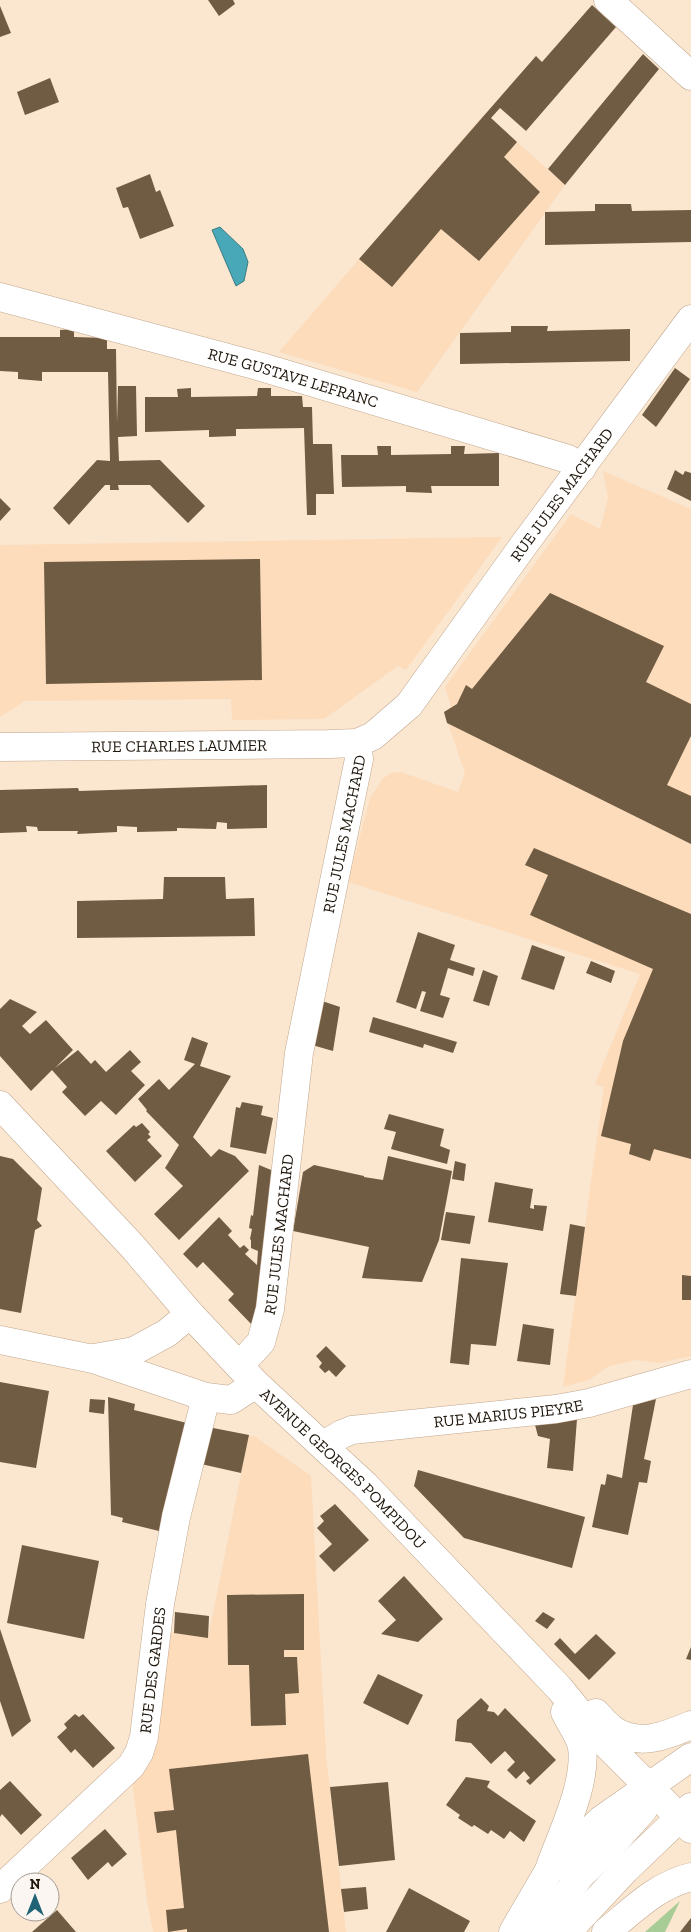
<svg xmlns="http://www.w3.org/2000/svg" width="691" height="1932" font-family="'Zilla Slab',serif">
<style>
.built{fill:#fcdcbb}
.green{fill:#a8cc95}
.water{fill:#49a8b8;stroke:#3c7c84}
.building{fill:#705b43}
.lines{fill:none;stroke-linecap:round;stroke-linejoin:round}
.minor-casing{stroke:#c0a78e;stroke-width:29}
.major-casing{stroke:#c0a78e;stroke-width:29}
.minor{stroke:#fff;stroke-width:28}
.major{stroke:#fff;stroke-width:28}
.labels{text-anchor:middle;stroke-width:5;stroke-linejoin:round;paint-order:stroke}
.street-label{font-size:16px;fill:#1f160c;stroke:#fbf6f1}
</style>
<rect width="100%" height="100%" fill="#fbe6d0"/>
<g class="built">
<polygon points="485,113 565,185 417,392 279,352"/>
<polygon points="603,471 691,509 691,1356 659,1363 636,1360 609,1366 589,1380 563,1387 604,1087 595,1084 640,974 348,882 370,798 383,778 392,773 401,772 458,792 465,773 444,712 451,707 445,687 571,514 600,529 608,498"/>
<polygon points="502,537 406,670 398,666 324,719 232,720 231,699 25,701 0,717 0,545"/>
<polygon points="249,1435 254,1436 311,1476 326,1754 346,1932 153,1932 146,1894 132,1780 169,1632 208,1638"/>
</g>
<polygon class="green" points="680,1901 665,1932 645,1932"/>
<polygon class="water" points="220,227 243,249 248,262 244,281 236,286 212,230"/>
<g class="building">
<polygon points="208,0 233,0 235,4 219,16"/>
<polygon points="592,5 616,27 526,131 500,108 491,118 517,142 504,157 540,192 479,261 441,229 392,287 359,259 536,56 542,62"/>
<polygon points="0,6 11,33 0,37"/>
<polygon points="643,54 659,69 565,185 548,169"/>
<polygon points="50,78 59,102 25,115 17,92"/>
<polygon points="150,174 156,192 160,190 174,226 140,239 128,207 123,208 116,188"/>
<polygon points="595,204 631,204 632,211 691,210 691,242 545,245 545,212 595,211"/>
<polygon points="511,326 548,326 547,331 630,329 630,361 460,364 460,333 511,332"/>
<polygon points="74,329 74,337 107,338 107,349 116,349 117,423 118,386 136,386 137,436 118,437 119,461 160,460 205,506 188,523 150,485 118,485 119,490 110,490 110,485 105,485 69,525 53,508 97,460 110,461 108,372 42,372 42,381 18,379 18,372 0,371 0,337 60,337 60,330"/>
<polygon points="675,368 690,379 656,427 642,415"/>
<polygon points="191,388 191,397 257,396 258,388 271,388 271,396 302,396 303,407 312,407 313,444 332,444 334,494 316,494 316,515 307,515 304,428 236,429 236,436 209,437 209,430 145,432 145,397 178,397 177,389"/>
<polygon points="377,446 391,446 391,455 451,454 451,446 465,446 464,454 499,453 499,486 431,486 432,493 406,492 406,486 342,487 341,455 378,455"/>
<polygon points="675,470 683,475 685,471 691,473 691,501 667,489"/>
<polygon points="0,498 11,509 0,521"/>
<polygon points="260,559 262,680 46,684 44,562"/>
<polygon points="550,593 664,646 646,682 691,704 691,736 667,785 691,796 691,844 447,723 444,712 457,704 466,685 472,689"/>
<polygon points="267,785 267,828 227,829 227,823 217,822 216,829 177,828 177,831 137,832 137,827 117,826 117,832 77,834 78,831 38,831 37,827 26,826 27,832 0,833 0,790 78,788 79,791"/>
<polygon points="534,848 691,914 691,1159 654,1149 650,1161 629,1154 631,1144 601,1136 623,1041 653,969 530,915 548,875 525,865"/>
<polygon points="164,877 225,877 226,899 254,898 255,936 77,938 77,901 163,899"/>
<polygon points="418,932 455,945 450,960 475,968 473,976 448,968 440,995 450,998 443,1018 420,1011 426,992 422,991 416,1009 396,1002"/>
<polygon points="532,945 565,957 554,990 521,979"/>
<polygon points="591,961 615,971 611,983 586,973"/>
<polygon points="483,970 498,976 489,1006 473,1001"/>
<polygon points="10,999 37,1012 22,1026 30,1034 46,1020 73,1050 55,1068 78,1050 91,1064 95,1060 106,1072 130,1050 141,1062 131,1071 145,1085 116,1115 101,1101 85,1116 62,1092 67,1087 52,1070 31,1091 0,1056 0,1009"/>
<polygon points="319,1000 340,1007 333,1051 312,1045"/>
<polygon points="373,1017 457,1042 453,1053 424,1044 423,1048 369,1032"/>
<polygon points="192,1037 208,1043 200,1066 231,1076 193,1137 211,1157 219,1149 235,1156 249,1171 179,1240 154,1214 183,1186 165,1168 179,1145 146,1111 147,1110 138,1099 159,1079 169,1090 195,1064 184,1060"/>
<polygon points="242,1102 263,1106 261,1115 273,1118 266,1154 230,1147 236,1107 240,1108"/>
<polygon points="389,1114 444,1129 440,1146 450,1150 447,1164 391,1149 396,1132 384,1129"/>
<polygon points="142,1123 150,1132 148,1134 151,1137 147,1140 162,1156 135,1182 106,1151 134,1125 136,1127"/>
<polygon points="0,1156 13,1159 42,1188 37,1220 42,1226 35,1230 21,1313 0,1309"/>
<polygon points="388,1156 452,1171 439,1240 422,1282 362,1278 369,1247 293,1231 303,1172 314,1165 364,1176 364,1177 383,1180"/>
<polygon points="455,1161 466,1164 464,1181 452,1179"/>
<polygon points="259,1165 276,1172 254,1327 228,1300 234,1294 203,1262 197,1268 183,1254 219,1217 232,1231 228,1235 240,1248 244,1245 249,1250 245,1254 257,1265 258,1251 251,1248 251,1240 250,1239 252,1229 249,1228 251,1215 253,1216"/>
<polygon points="495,1182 533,1189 530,1208 534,1209 534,1205 547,1206 543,1231 488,1222"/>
<polygon points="446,1212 475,1216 470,1244 441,1240"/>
<polygon points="570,1224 585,1227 576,1296 560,1294"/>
<polygon points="461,1258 508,1263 496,1346 471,1344 469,1365 450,1363"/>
<polygon points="682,1275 691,1276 691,1300 682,1300"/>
<polygon points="523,1324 554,1329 550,1365 517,1361"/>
<polygon points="326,1346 346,1366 336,1377 329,1370 325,1373 319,1367 322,1363 316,1356"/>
<polygon points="0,1382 49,1391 36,1468 0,1462"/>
<polygon points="108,1397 135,1404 134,1410 187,1423 159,1531 122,1522 123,1518 111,1515"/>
<polygon points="90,1399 105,1400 104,1414 89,1412"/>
<polygon points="656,1399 644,1459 651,1461 647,1483 639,1482 628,1535 592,1527 601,1484 605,1485 607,1474 622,1478 633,1405"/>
<polygon points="577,1419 573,1471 547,1468 550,1439 538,1436 535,1425"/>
<polygon points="208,1427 249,1435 241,1473 201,1464"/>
<polygon points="418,1470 585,1517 572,1568 464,1538 414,1486"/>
<polygon points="335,1504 369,1540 334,1572 319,1556 332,1544 317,1528 324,1521 320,1516"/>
<polygon points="22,1545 99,1561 84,1639 7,1623"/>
<polygon points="404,1576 443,1619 418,1642 381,1634 396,1620 378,1601"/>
<polygon points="304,1594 304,1650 284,1650 284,1657 297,1657 299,1693 285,1694 286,1725 251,1726 249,1665 228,1665 227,1595"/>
<polygon points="175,1612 209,1616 208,1638 174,1633"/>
<polygon points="543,1612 555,1619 547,1629 535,1621"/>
<polygon points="0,1629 31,1721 12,1737 0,1701"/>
<polygon points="596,1634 616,1653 589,1680 554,1644 560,1638 575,1654"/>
<polygon points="691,1647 691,1660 686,1659"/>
<polygon points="378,1674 423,1695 408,1725 363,1703"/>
<polygon points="481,1698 489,1706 487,1711 494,1712 498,1716 505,1708 556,1760 530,1785 526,1781 530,1778 524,1771 516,1779 507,1770 515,1762 505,1751 491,1764 471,1743 455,1741 457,1720"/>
<polygon points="75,1714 79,1717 83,1714 115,1748 93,1768 75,1749 71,1753 57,1737 67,1728 64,1724"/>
<polygon points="308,1754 329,1932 187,1932 187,1929 168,1932 166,1910 184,1908 176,1830 157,1833 154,1812 174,1810 169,1769"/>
<polygon points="466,1777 490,1781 487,1787 536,1821 524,1842 510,1831 504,1839 491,1830 488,1834 474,1825 472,1827 458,1818 460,1815 446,1805"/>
<polygon points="10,1781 42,1815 21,1835 2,1814 0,1817 0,1790"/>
<polygon points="388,1782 395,1860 339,1866 330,1787"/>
<polygon points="105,1829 127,1854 112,1867 108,1862 88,1880 71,1858"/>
<polygon points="366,1887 368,1909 344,1912 341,1889"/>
<polygon points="409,1888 470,1921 464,1932 386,1932"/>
<polygon points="57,1910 76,1932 32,1932"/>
<polygon points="691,1918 691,1932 680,1932"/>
</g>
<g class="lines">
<g class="minor-casing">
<g id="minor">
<polyline points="608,0 691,76"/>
<path id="s1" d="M0,297L258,366L568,459L582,468"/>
<path id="s2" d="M0,747L329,744L357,743L373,736L409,705L523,546L691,319"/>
<polyline points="0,1340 93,1359 206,1397 231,1400 256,1384"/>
<polyline points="94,1358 134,1351 167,1333 190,1314"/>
<path id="s3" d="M239,1366L261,1342L270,1309L299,1053L359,759L357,743"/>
<path id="s4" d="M324,1445L342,1434L352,1430L556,1409L589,1403L691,1374"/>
<path id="s5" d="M0,1889L131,1766L139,1753L144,1737L160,1604L176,1517L206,1397"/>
</g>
</g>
<g class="major-casing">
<g id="major">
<path id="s6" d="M0,1105L133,1247L190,1314L256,1384L365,1485L560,1689L599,1737L691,1829"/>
<path d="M596,1713C601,1719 607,1725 613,1730C639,1747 665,1736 691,1725"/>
<path d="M550,1867C562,1833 587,1784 582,1747C580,1736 570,1723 565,1712"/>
<polyline points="513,1932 548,1872 601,1820 691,1757"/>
<polyline points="539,1932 580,1876 606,1851 643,1810 649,1788"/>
<polyline points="567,1932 625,1870 691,1807"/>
<path d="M606,1932C632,1911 657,1885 691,1877"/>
</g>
</g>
<use href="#minor" class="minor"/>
<use href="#major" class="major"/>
</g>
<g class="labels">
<g class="street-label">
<text dy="6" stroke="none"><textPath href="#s1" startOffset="304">RUE GUSTAVE LEFRANC</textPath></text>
<text dy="6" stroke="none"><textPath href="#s2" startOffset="682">RUE JULES MACHARD</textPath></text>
<text dy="6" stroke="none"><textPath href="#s2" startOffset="179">RUE CHARLES LAUMIER</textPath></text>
<text dy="6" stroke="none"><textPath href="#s3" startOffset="548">RUE JULES MACHARD</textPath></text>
<text dy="6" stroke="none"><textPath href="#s3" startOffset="142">RUE JULES MACHARD</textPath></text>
<text dy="6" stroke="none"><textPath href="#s4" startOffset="189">RUE MARIUS PIEYRE</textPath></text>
<text dy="6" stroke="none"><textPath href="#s6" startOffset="500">AVENUE GEORGES POMPIDOU</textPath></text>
<text dy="6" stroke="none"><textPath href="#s5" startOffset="279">RUE DES GARDES</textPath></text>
</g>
</g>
<g transform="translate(35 1897)"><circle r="24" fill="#fbf6f1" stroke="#a39c95"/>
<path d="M0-4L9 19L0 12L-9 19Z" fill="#1f6375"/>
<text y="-8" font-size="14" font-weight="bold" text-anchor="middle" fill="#1f160c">N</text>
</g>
</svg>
